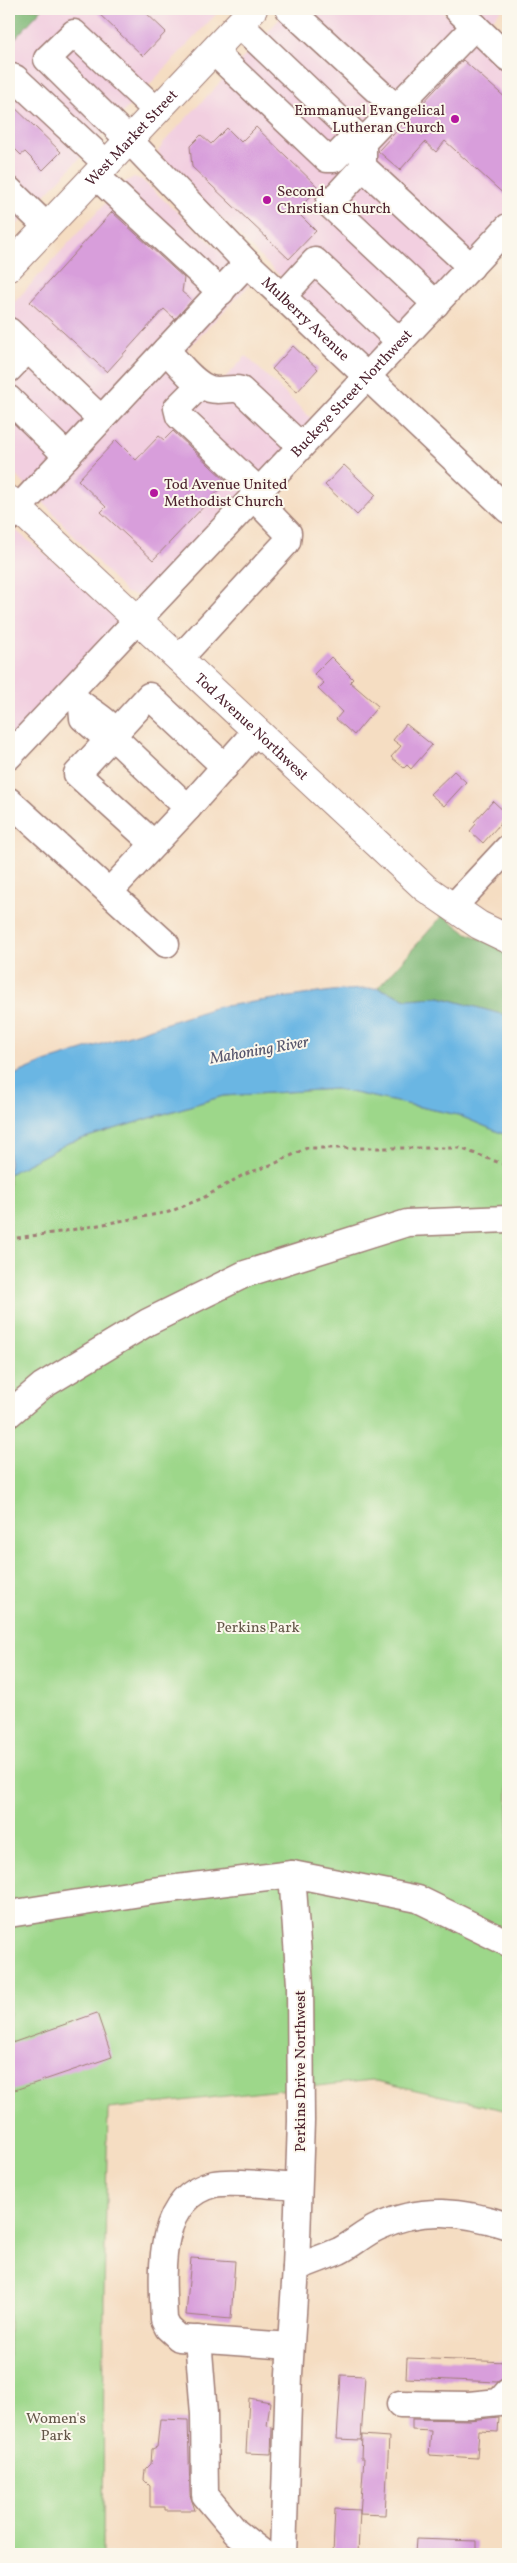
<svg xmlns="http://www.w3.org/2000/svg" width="517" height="2563" font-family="Vollkorn,serif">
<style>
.built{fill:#f2cfe0}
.green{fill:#9dd78a;stroke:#747b5a}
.forest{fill:#7eb876;stroke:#646c50}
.water{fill:#6ab6e3;stroke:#5a6a87}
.building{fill:#d89edb}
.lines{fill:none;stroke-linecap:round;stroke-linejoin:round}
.minor-casing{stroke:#a07e76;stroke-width:29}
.major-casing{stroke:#a07e76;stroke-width:30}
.path{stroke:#a07e76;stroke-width:3;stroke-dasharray:4 4;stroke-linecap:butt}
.minor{stroke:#fff;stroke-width:26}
.major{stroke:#fff;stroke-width:28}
.poi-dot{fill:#b5179e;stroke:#fbf7ec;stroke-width:2}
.labels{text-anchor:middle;stroke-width:4;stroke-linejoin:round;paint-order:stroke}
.poi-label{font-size:15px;fill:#4a1f2b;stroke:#fbf7ec;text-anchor:start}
.street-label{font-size:15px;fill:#4a1f2b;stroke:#fbf7ec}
.park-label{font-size:15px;fill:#635648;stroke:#fbf7ec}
.water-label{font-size:16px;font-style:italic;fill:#55546b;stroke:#fbf7ec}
</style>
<rect width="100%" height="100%" fill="#fbf7ec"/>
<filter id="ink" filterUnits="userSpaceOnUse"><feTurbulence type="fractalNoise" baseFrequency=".02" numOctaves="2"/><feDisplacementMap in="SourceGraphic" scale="10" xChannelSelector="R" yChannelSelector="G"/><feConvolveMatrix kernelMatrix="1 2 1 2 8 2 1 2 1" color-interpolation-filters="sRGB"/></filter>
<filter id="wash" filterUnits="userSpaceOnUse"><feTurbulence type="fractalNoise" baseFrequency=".0096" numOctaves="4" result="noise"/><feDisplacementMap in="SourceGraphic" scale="20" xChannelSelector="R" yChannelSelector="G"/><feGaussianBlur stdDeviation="1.12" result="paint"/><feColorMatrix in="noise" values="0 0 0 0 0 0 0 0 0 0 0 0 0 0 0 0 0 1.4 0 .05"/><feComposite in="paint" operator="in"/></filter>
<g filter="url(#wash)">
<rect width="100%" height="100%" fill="#f5ddc2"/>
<g class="built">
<polygon points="42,9 221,9 9,233 9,45"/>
<polygon points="289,9 440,9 508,73 508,217 368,359 360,355 163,161 158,152 164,142"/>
<polygon points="472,9 502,9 488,24"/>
<polygon points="134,177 142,180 253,281 183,353 218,385 246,356 315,422 148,594 135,595 126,593 44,503 9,469 9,308 125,182"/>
<polygon points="9,525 116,611 118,622 9,742"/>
</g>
<polygon class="green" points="335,1089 458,1115 508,1136 508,2111 372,2080 108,2109 104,2293 103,2554 9,2554 9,1174 68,1143 223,1096"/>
<g class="forest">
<polygon points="9,9 42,9 9,45"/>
<polygon points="443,915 465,932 508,952 508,1016 440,997 407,999 378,988"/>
</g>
<polygon class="water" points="378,988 407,999 440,997 508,1016 508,1136 458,1115 335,1089 223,1096 68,1143 9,1174 9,1077 42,1063 217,1007 332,991"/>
<g id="blocks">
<g class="building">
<polygon points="94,9 142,9 166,32 143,56"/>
<polygon points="463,60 508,100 508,198 445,141 436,152 425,142 400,170 378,151"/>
<polygon points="9,102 61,152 43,170 25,152 21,155 9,143"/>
<polygon points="256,127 319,188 296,211 316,231 289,259 192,167 190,146 201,135 211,144 227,128 241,142"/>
<polygon points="112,212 184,278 182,292 192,300 175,319 164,309 107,372 30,302"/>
<polygon points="293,346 318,369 297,392 272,369"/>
<polygon points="173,431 227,482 153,560 101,512 106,507 78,480 116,440 136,460 159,436 164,440"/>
<polygon points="344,465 376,495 357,515 325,485"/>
<polygon points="331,657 353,679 350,682 378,706 354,735 336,719 342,712 318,689 324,683 314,674"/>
<polygon points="406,724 432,745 411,769 407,765 404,768 391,757 401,746 393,740"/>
<polygon points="454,771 466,782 444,806 430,794"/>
<polygon points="493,801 508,815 483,843 470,831 476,824 474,822"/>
<polygon points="97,2013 112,2057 9,2092 9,2044"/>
<polygon points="191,2258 235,2261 231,2319 186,2315"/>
<polygon points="407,2358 508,2362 507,2377 497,2382 406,2378"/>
<polygon points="341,2375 365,2376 361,2440 337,2439"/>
<polygon points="249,2398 270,2402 267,2426 272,2427 271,2454 246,2453"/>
<polygon points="499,2417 498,2432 479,2431 477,2458 429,2455 431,2431 412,2430 412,2419 469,2420"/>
<polygon points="160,2419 188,2420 190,2495 195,2510 165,2510 165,2507 150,2507 150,2486 144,2480 145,2470 151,2464 152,2449 157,2447"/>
<polygon points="362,2435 389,2437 385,2515 360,2514 364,2458 361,2458"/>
<polygon points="335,2509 360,2510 358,2554 333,2554"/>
<polygon points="416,2539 476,2541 476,2554 415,2554"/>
</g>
</g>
</g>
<g filter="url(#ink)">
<use href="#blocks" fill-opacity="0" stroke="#a07e76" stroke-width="1"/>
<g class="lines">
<g class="minor-casing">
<g id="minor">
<polyline points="289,9 396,108"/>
<polyline points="457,9 508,58"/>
<polyline points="239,24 363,142 475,26"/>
<polyline points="213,51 327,159 334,159 356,136"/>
<polyline points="9,76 15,78 107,164"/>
<path id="s1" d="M157,111L74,33L47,59L130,141L247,263L508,510"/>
<polyline points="363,149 363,167 471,267"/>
<polyline points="363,167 329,204 436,304"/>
<polyline points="96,176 221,292"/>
<polyline points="9,190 47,227"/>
<polyline points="282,297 315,261 400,342"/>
<polyline points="9,331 101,419"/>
<path d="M166,350C178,362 193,384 210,389C220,392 231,387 241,390L301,446"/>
<polyline points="9,369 28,349"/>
<polyline points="200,385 177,408 179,416 259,491"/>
<polyline points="9,399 67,456"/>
<polyline points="9,518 247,263"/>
<polyline points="179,659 287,542 288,533 253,497"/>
<path d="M69,693C81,706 92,710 106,722L107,731H98L83,718L82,707"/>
<polyline points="107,731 188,808 109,892 166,944"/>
<path id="s2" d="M9,756L508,227"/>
<polyline points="9,801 109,892"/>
<polyline points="188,808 256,731"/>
<polyline points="154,844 77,774 149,696 225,767"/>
<polyline points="453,907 508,848"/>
<polyline points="9,1414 42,1386 148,1322 245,1274 407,1223 508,1219"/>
<polyline points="292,1874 300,1984 301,2121 296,2268"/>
<polyline points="9,1914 153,1891 292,1874 418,1899 508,1943"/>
<polyline points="198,2339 204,2414 205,2495 236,2532 264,2554"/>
<path d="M290,2346L179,2338L168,2328L164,2320C162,2274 155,2198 214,2184C231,2180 278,2186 298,2187"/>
<polyline points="400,2404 469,2405 499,2402 508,2392"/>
<path d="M283,2554L289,2374L296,2268C310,2262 325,2257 339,2251C352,2245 364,2233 378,2227C421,2206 464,2211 508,2226"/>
</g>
</g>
<g class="major-casing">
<g id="major">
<path id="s3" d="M9,267L253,9"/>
<path id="s4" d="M9,500L425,888L479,925L508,939"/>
</g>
</g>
<polyline class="path" points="9,1239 60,1232 169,1212 203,1198 243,1175 276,1163 307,1148 460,1148 508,1166"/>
<use href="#minor" class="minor"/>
<use href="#major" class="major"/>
</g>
</g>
<g class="poi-dot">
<circle cx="455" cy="119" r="5"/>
<circle cx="267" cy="200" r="5"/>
<circle cx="154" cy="493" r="5"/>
</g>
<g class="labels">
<g class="poi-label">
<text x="445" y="115" text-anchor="end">Emmanuel Evangelical<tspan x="445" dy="17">Lutheran Church</tspan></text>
<text x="277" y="196">Second<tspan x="277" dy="17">Christian Church</tspan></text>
<text x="164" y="489">Tod Avenue United<tspan x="164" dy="17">Methodist Church</tspan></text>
</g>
<g class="street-label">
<text dy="5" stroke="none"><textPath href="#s3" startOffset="178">West Market Street</textPath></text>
<text dy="5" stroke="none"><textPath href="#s1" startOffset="518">Mulberry Avenue</textPath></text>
<text dy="5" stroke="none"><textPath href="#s2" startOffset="499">Buckeye Street Northwest</textPath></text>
<text dy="5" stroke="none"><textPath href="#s4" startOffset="332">Tod Avenue Northwest</textPath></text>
<text transform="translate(300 2071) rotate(-90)" y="5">Perkins Drive Northwest</text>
</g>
<g class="park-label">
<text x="258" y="1632">Perkins Park</text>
<text x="56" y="2423">Women's<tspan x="56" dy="17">Park</tspan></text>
</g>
<g class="water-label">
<text transform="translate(259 1049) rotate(-10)" y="6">Mahoning River</text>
</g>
</g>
<rect width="517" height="2563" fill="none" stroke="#fbf7ec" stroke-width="30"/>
</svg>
